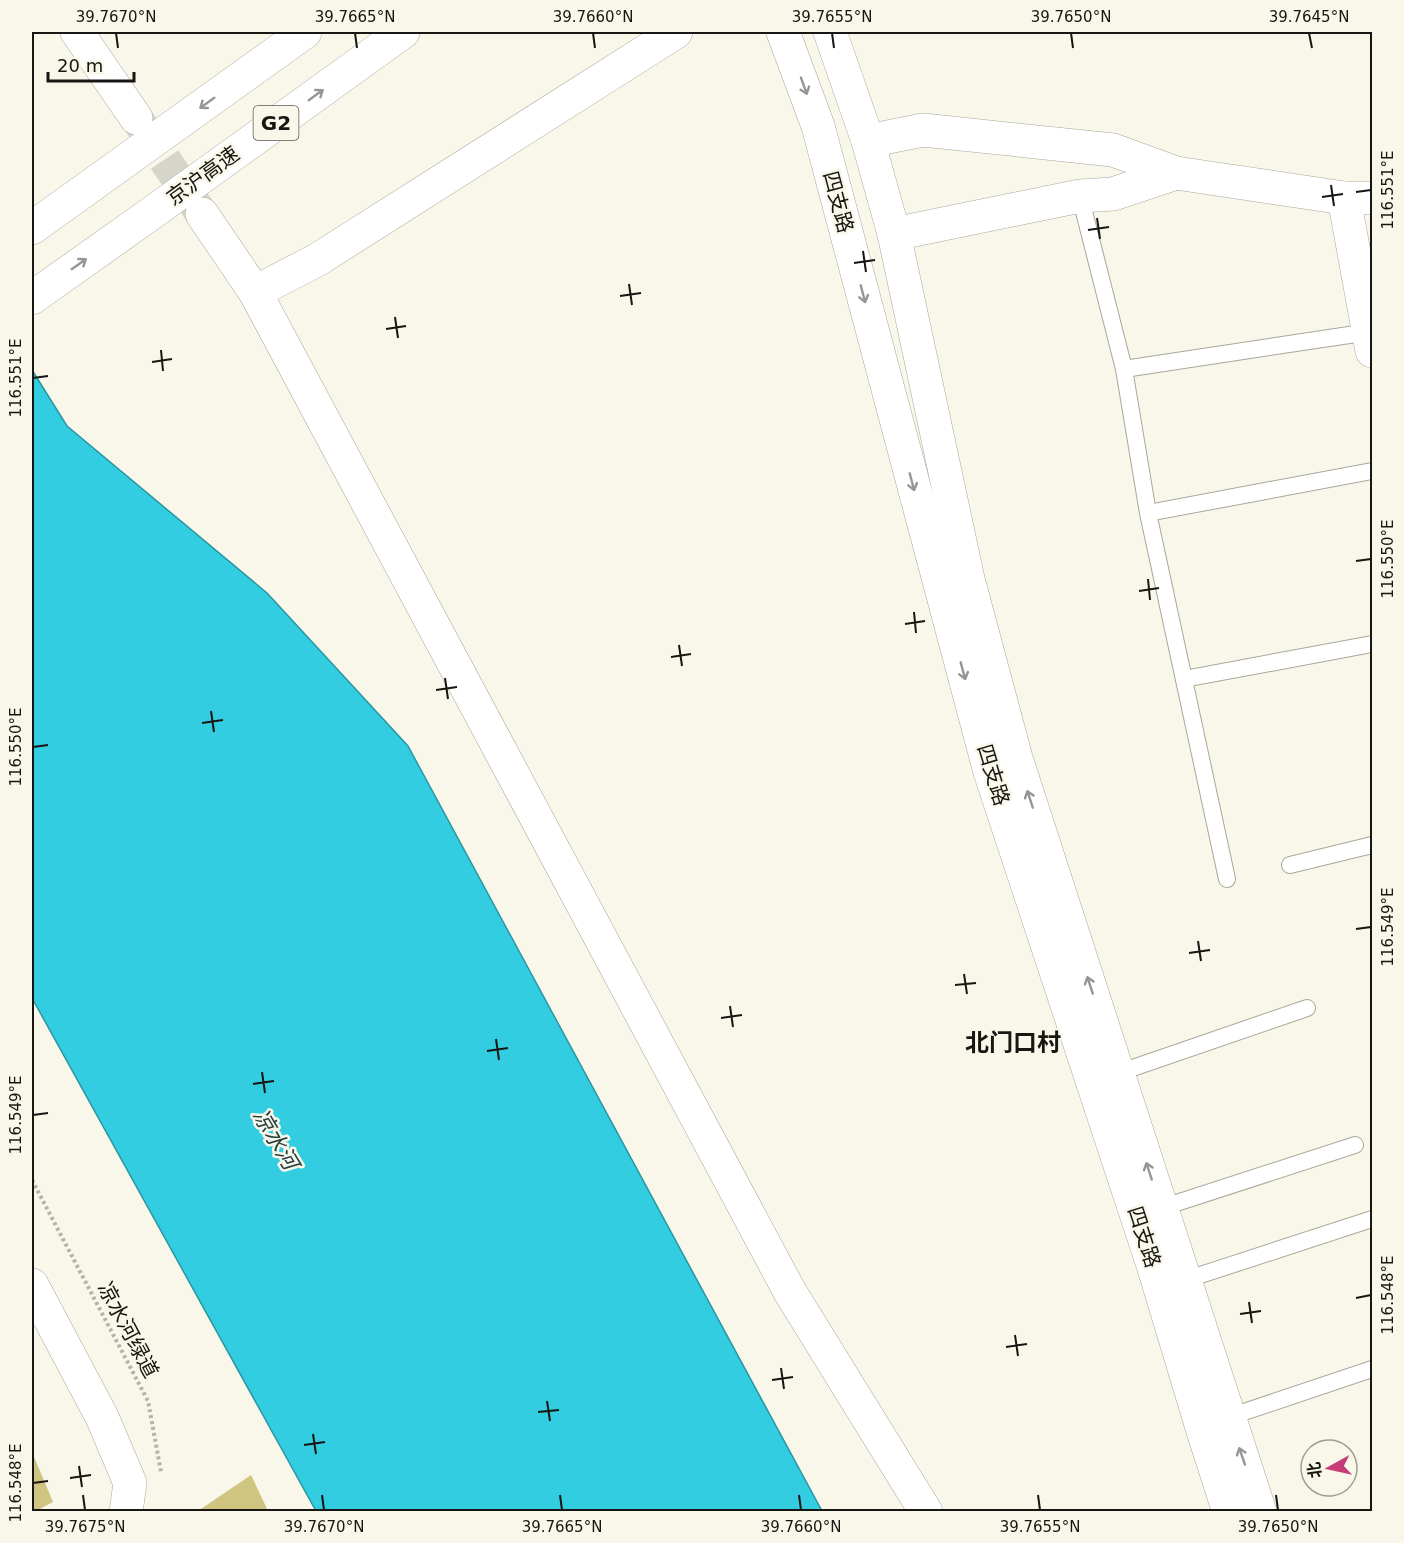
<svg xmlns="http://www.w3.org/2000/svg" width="1404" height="1543" font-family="'DejaVu Sans','Noto Sans SC',sans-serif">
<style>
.green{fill:#cfc480}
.water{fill:#32cde0;stroke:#2a96a2;stroke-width:1.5}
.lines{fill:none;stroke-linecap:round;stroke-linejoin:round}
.minor-tunnel{stroke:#d6d5c9;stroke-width:33;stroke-dasharray:33 16;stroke-linecap:butt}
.service-casing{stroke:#a9a79b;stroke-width:18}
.minor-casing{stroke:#a9a79b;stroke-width:34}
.tertiary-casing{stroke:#a9a79b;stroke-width:34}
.motorway-casing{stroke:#a9a79b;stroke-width:34}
.path{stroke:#b4b3a8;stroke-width:4;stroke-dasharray:3 3;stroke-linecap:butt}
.service{stroke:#fff;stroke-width:16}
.minor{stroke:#fff;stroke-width:33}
.tertiary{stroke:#fff;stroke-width:33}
.motorway{stroke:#fff;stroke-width:33}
.oneway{stroke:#979694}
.ticks{fill:none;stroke:#171612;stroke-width:2}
.labels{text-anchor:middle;stroke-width:5;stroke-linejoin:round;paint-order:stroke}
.shield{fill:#f8f7e9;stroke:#5a5a52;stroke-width:1.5}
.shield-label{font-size:20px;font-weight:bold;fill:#171612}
.street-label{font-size:21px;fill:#171612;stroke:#f8f7e9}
.water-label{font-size:22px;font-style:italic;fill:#263f42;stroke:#f8f7e9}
.quarter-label{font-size:24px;font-weight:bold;fill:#171612;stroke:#f8f7e9}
.neatline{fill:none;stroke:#171612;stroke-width:2}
.ticks-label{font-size:15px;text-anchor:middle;fill:#171612}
</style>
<rect width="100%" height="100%" fill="#f8f7e9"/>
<g class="green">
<polygon points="32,1452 53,1502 36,1511 32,1511"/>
<polygon points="251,1475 268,1511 198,1511"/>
</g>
<polygon class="water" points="32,370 67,426 267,593 408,746 822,1511 316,1511 32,998"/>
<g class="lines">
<polyline class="minor-tunnel" points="137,119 201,213"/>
<g class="service-casing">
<g id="service">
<polyline points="1080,196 1124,369 1148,513 1227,879"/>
<polyline points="1124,369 1369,332"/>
<polyline points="1148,513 1372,471"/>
<polyline points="1184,679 1372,644"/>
<polyline points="1290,865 1372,845"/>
<polyline points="1118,1073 1307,1008"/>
<polyline points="1161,1208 1355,1145"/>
<polyline points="1185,1280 1372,1219"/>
<polyline points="1229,1417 1372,1369"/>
</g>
</g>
<g class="minor-casing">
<g id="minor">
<polyline points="77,32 136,118"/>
<polyline points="868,141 923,130 1113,150 1176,173 1344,198 1372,198"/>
<polyline points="1344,198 1372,351"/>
<polyline points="202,214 255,292 790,1292 926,1512"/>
<polyline points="894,234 1080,196 1113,194 1176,173"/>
<polyline points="255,292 317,260 676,32"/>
<polyline points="32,1285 102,1417 130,1483 126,1512"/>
</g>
</g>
<g class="tertiary-casing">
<g id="tertiary">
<polyline points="783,32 818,126 990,772 1153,1265 1203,1431 1229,1512"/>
<polyline points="830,32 868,141 894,234 968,579 1016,758 1260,1512"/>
</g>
</g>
<g class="motorway-casing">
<g id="motorway">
<polyline points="32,228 305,32"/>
<polyline points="32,298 149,215 403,32"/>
</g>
</g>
<polyline class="path" points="32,1180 148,1401 161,1472"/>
<use href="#service" class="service"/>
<use href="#minor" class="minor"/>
<use href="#tertiary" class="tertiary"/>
<use href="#motorway" class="motorway"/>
</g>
<defs><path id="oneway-shaft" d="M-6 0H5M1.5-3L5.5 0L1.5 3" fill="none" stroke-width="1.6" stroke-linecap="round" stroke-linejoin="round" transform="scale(1.5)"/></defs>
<g class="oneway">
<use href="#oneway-shaft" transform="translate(804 86) rotate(70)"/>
<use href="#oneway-shaft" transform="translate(316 95) rotate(-36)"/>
<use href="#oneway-shaft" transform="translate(207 103) rotate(144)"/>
<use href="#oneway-shaft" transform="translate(79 264) rotate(-35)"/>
<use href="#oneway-shaft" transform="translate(863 294) rotate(75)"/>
<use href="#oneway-shaft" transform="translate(912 482) rotate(75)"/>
<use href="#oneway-shaft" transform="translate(963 671) rotate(75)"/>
<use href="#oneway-shaft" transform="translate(1030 799) rotate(-108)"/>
<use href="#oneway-shaft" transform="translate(1090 985) rotate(-108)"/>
<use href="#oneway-shaft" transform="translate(1149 1171) rotate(-108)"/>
<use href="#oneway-shaft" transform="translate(1242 1456) rotate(-109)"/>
</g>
<path class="ticks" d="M116,33L118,48M355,33L357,48M593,33L595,48M832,33L834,48M1071,33L1073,48M1309,33L1312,48M1331,185L1334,206M1356,192L1371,190M1322,197L1343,194M1097,218L1100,239M1088,230L1109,227M863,251L866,272M854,263L875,260M629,284L632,305M620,296L641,293M395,317L398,338M386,329L406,326M161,350L163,371M152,362L172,359M33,378L48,376M1356,561L1371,559M1148,579L1150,600M1139,591L1159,588M914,612L916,633M905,624L925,621M679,645L682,666M671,657L691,654M445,678L448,699M436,690L457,687M211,711L214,732M202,723L223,720M33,747L48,745M1356,929L1371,927M1198,941L1201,961M1189,953L1210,950M964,974L967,994M955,985L976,983M730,1006L733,1027M721,1018L742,1015M496,1039L499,1060M487,1051L508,1048M262,1072L265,1093M253,1084L274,1081M33,1115L48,1113M1356,1298L1371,1295M1249,1302L1252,1323M1240,1314L1261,1311M1015,1335L1018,1356M1006,1347L1027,1344M781,1368L784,1389M772,1380L793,1377M547,1401L550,1421M538,1412L559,1410M313,1434L316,1454M304,1445L325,1442M79,1466L82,1487M70,1478L91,1475M33,1483L48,1481M83,1495L85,1510M322,1495L324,1510M560,1495L562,1510M799,1495L801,1510M1038,1495L1040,1510M1276,1495L1278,1510"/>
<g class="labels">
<rect class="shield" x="253.5" y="106" width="45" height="34" rx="4.5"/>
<g class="shield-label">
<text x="276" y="130">G2</text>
</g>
<g class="street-label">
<text transform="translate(203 176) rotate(-36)" y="7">京沪高速</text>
<text transform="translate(838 202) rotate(75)" y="7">四支路</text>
<text transform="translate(993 775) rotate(73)" y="7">四支路</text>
<text transform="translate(1144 1237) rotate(72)" y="7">四支路</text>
<text transform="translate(128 1330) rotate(62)" y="7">凉水河绿道</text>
</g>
<g class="water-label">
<text transform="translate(276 1139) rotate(59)" y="8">凉水河</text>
</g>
<g class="quarter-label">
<text x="1013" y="1051">北门口村</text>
</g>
</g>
<rect width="1404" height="1543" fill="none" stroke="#f8f7e9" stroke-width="66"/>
<g transform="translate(1329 1468) rotate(262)"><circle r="28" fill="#f8f7e9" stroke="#9e9d93" stroke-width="1.5"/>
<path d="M0-4.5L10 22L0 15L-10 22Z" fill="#c53c78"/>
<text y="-9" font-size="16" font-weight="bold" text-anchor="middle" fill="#171612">北</text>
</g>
<path d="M48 72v9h86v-9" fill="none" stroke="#171612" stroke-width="3"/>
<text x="57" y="72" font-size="18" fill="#171612" stroke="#f8f7e9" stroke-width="4.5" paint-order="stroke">20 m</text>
<rect x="33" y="33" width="1338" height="1477" class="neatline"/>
<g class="ticks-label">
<text x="116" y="22">39.7670°N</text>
<text x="355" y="22">39.7665°N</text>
<text x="593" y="22">39.7660°N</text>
<text x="832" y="22">39.7655°N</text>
<text x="1071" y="22">39.7650°N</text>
<text x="1309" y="22">39.7645°N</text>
<text transform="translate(1388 190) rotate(-90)" y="5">116.551°E</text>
<text transform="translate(16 378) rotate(-90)" y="5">116.551°E</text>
<text transform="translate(1388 559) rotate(-90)" y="5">116.550°E</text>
<text transform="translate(16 747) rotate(-90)" y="5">116.550°E</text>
<text transform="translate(1388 927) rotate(-90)" y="5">116.549°E</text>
<text transform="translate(16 1115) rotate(-90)" y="5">116.549°E</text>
<text transform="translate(1388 1295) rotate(-90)" y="5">116.548°E</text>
<text transform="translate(16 1483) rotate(-90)" y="5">116.548°E</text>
<text x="85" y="1532">39.7675°N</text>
<text x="324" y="1532">39.7670°N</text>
<text x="562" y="1532">39.7665°N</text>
<text x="801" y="1532">39.7660°N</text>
<text x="1040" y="1532">39.7655°N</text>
<text x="1278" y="1532">39.7650°N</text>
</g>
</svg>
